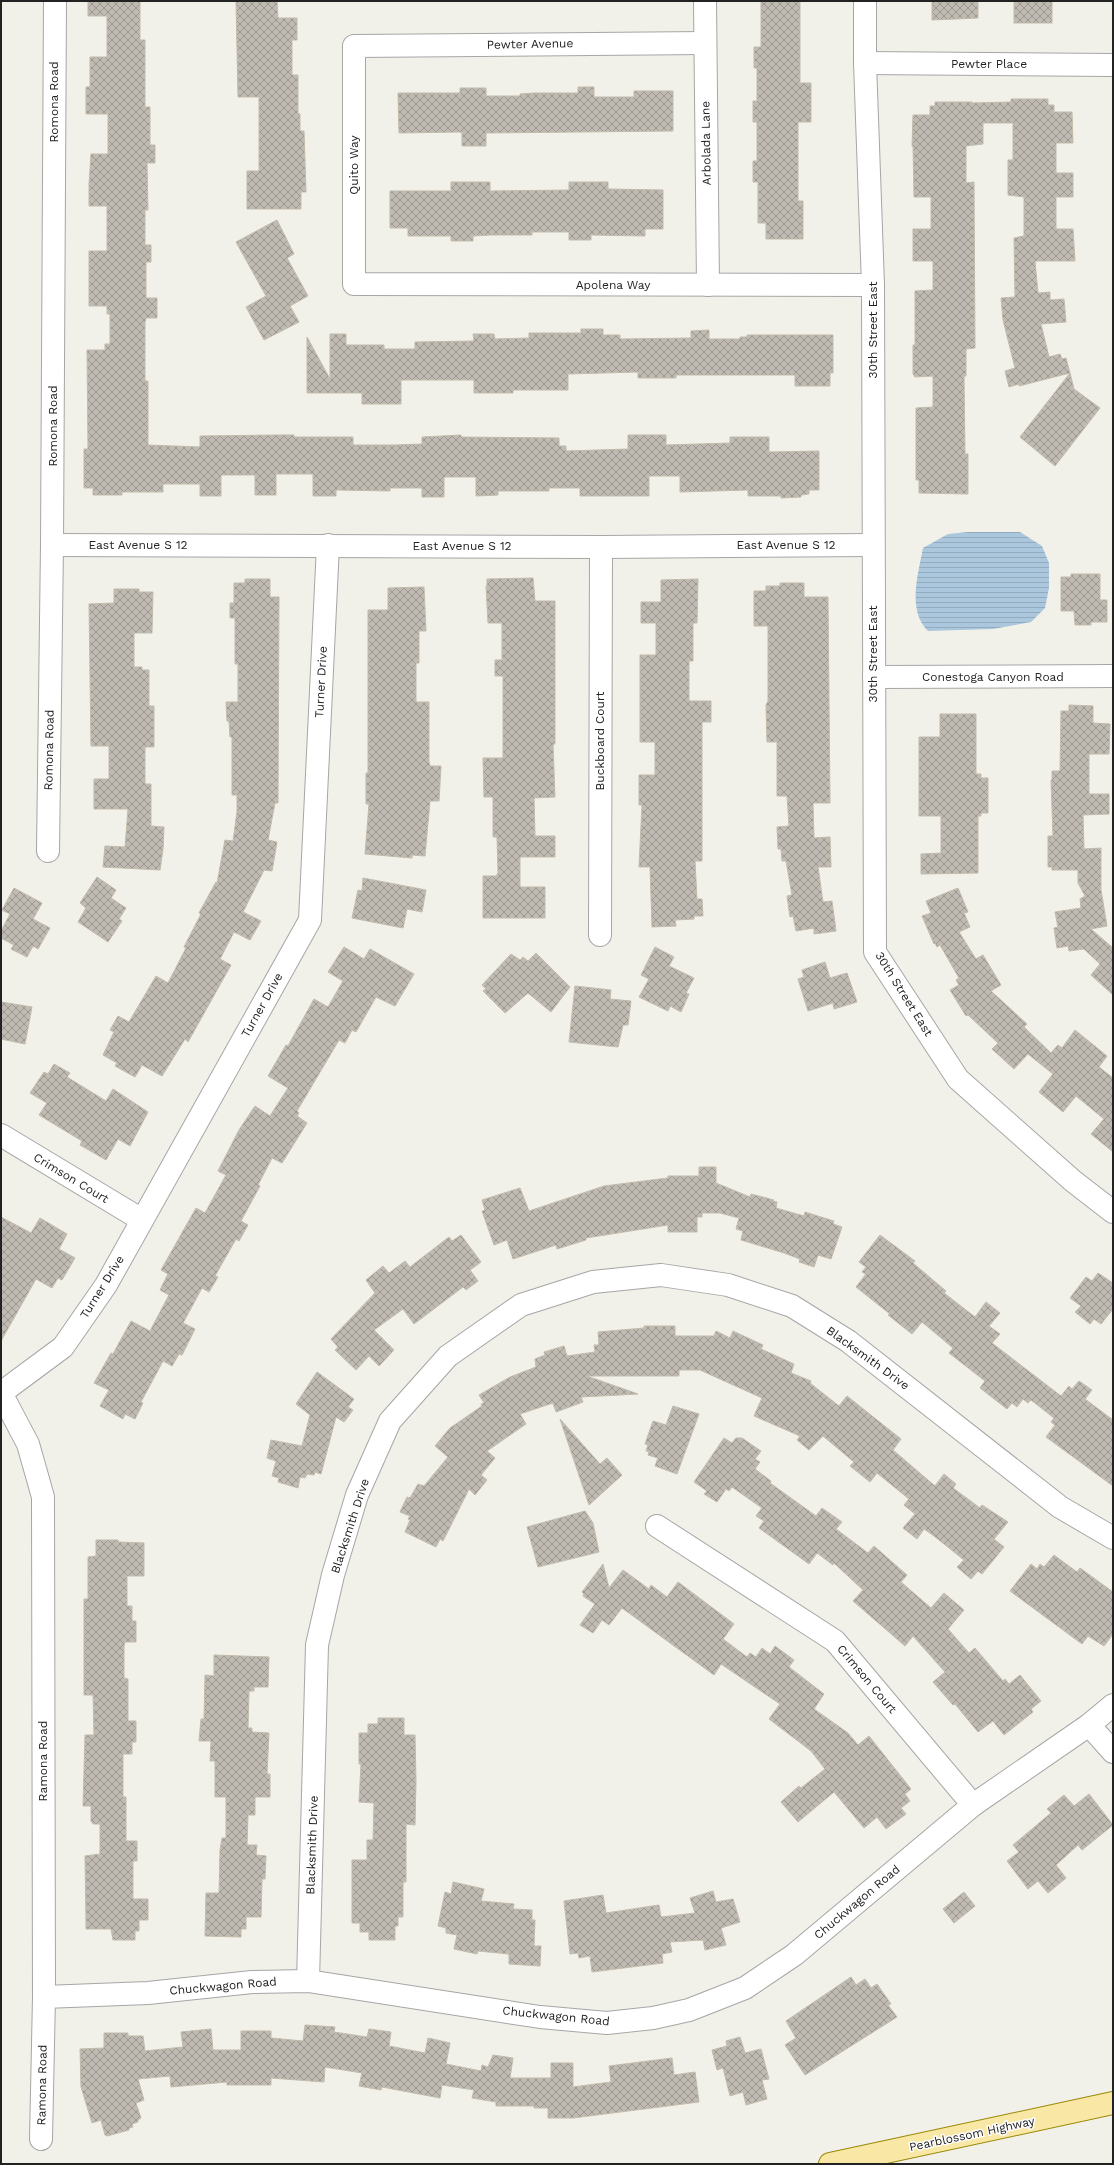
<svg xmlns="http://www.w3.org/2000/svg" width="1114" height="2165" font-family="'Work Sans',sans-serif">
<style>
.water{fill:url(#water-rules)}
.building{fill:url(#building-cross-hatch);stroke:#c3bbab}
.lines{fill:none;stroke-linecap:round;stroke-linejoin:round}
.minor-casing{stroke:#a6a6a6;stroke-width:24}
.major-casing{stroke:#9a8805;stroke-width:24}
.minor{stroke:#fff;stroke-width:22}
.major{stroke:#f9e7a6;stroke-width:22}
.labels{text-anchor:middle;stroke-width:3;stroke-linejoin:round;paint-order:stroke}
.street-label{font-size:12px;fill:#222;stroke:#fff}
</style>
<defs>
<pattern id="water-rules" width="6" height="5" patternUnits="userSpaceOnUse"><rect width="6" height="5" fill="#abc7dd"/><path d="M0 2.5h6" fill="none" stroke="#93abbd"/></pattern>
<pattern id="building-cross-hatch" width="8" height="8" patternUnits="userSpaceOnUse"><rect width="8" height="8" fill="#bfbab2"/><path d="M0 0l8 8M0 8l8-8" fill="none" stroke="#9b9790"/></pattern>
</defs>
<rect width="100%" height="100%" fill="#f1f0e9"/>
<path class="water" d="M968,532H1020L1042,546L1049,563V588L1045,608L1031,622L993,629L928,631C907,610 918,575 923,548L948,534Z"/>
<g class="building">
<polygon points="88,1 140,1 140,40 145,40 145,107 150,107 150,145 155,145 155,163 147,163 148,210 145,210 145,245 151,245 151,262 146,262 146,298 157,298 157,318 146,318 145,323 145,381 148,381 148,445 200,447 200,436 277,435 294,435 294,437 353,437 353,445 394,445 422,444 422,437 461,435 461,437 559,438 559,446 566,446 566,451 628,449 628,435 666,435 666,445 730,443 730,437 769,437 769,452 819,451 819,490 809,490 809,494 801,495 801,497 781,498 781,496 748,496 748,490 680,492 680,476 649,476 649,496 580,496 580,488 549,488 549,491 498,491 498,495 476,496 476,477 444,477 444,497 422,497 422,488 390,488 390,491 336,490 336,496 313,496 313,474 276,474 276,495 255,495 255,475 221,475 221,496 200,496 200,484 163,484 163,492 122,492 122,495 93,495 93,488 84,488 84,449 88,449 87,350 105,350 105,344 110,344 110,314 107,314 107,306 89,306 89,251 107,251 107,206 89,206 89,184 91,154 108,154 108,114 86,114 86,87 90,87 90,57 107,57 107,16 88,16"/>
<polygon points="236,1 277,1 278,18 297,18 297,40 292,40 292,75 298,75 298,114 300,114 300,131 304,131 306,192 301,192 301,209 247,209 247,171 259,171 259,97 238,97"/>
<polygon points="761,1 800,1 800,83 811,83 811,122 798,122 798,201 803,201 803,239 766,239 766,223 758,223 758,182 753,182 753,161 757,161 757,122 753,122 753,101 757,101 757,68 754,68 754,47 761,47"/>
<polygon points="932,1 978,1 978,18 932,20"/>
<rect x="1014" y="1" width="38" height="22"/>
<polygon points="578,87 594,87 594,97 634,97 634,91 673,91 673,131 486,133 486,146 462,146 462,133 460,132 399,133 398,93 460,93 460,88 486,88 486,96 520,96 520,94 534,93 578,93"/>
<polygon points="1011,99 1048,99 1048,105 1054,105 1054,112 1072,112 1073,143 1056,143 1056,173 1073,173 1073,197 1056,197 1056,229 1073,229 1075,261 1035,261 1038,293 1050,292 1050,300 1064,299 1066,322 1041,324 1049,357 1060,354 1062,359 1066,358 1070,373 1019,386 1019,384 1009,387 1005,371 1015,368 1003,320 1001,298 1015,297 1014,238 1024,236 1024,197 1008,195 1008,160 1013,160 1013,123 983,123 983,144 966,146 966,183 974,182 975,348 966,349 966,376 964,376 965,454 968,454 968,494 919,493 919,480 916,480 916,408 933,407 933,376 915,377 913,374 913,345 915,345 915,291 933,290 933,261 913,261 913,229 931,229 931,197 914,197 913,146 912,146 913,115 930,115 930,106 935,106 935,102 972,102 972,103 1011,102"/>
<polygon points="451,182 490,182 490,191 569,190 569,182 608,182 608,189 663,190 663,229 645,229 645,236 591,235 591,240 569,240 569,232 532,232 532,235 490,235 473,236 473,241 451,241 451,236 408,236 408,228 390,228 390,191 451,191"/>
<polygon points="277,220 294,254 287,258 308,296 290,306 299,322 264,340 246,307 266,296 236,242"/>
<polygon points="581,329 603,329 603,335 620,335 620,339 691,338 691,331 709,330 709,339 740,339 740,337 747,337 747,335 833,335 833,373 830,373 830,386 795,386 795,375 676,375 676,378 638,378 638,372 568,374 568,390 513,390 513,393 474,393 474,380 401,380 401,404 362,404 362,393 307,393 307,337 330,379 330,334 346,334 346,345 384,345 384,349 415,349 415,342 474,341 473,334 494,334 495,339 529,338 529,333 581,333"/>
<polygon points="1070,373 1074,389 1100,408 1055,466 1020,437"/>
<polygon points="1071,574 1100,574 1100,600 1107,600 1107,622 1091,622 1091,625 1075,625 1074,611 1061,611 1061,577 1071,577"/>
<polygon points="533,578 535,601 555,601 555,744 553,744 555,797 534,798 535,836 555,836 555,857 520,857 520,887 545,887 545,918 483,918 483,876 496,876 498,873 497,837 493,837 493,797 484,797 483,758 503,758 503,676 495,676 495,660 502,660 502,623 488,623 486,586 487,586 487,579"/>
<polygon points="245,579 270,579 270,597 279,597 278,803 275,803 268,840 277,842 272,871 264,870 243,912 261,921 250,940 234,932 220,959 231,965 188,1042 185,1039 162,1076 142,1065 135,1077 115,1066 117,1063 103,1055 114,1032 110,1030 118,1016 129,1022 156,976 168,983 186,948 184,947 201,914 199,913 216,882 217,883 225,840 233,841 237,812 237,795 232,795 232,737 230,737 229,721 227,721 226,702 238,702 238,664 235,664 235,618 230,618 230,603 234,603 234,583 245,583"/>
<polygon points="698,579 697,623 693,623 693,661 689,661 689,701 711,701 711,722 702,722 702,861 695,861 697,899 702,899 703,916 694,916 694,919 675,920 676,926 652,927 650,867 639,867 642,805 639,805 639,775 655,775 655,742 640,742 640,655 656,655 656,623 641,623 641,602 661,602 661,580"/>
<polygon points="780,583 804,583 804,597 828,597 830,803 813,803 814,838 830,837 831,867 818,867 823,902 832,901 836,931 814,934 814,928 796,931 793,916 790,917 787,896 792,895 786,861 782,861 781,849 778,849 777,827 789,826 787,796 777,796 777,742 767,742 766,705 768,701 768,626 754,626 754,591 766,591 766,586 780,586"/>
<polygon points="424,587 426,631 419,631 419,663 416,663 416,702 429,702 429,762 430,766 441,766 439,801 430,801 425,856 412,855 412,858 365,854 369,804 366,804 366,773 368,773 368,610 388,610 388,588"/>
<polygon points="114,589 139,589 139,592 153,592 152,633 134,633 134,667 142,667 142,670 149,670 149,706 154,706 154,747 145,747 145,784 151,784 151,826 164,827 163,849 160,870 103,867 105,846 125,847 128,809 94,809 94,779 109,779 109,746 91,746 89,604 114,603"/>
<polygon points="1069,705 1093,706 1093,723 1110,724 1109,754 1089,754 1089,794 1109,794 1109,814 1083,815 1084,849 1101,848 1101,890 1107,926 1091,929 1113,948 1113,995 1091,975 1100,964 1084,949 1069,951 1068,946 1057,948 1054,928 1058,927 1055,912 1081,908 1080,899 1085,896 1078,883 1078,870 1052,870 1052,867 1048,867 1048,836 1053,836 1051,780 1052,780 1052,771 1060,771 1061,711 1069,711"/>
<polygon points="940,714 976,714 976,774 981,774 981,778 988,778 988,813 981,813 981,816 978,816 978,873 921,874 921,854 941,853 941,816 919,816 919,737 940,737"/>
<polygon points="97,877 116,890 111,898 126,908 119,919 122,921 108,942 78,922 86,908 80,903"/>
<polygon points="363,878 426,890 422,912 407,909 403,928 352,918 358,890 362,891"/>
<polygon points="14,888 42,903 33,919 50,928 38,949 33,946 27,957 11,949 14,945 1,938 1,931 10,914 2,910"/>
<polygon points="958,888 968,912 964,913 970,927 959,932 976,959 983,955 1001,985 991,991 1027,1024 1024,1027 1051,1053 1058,1045 1062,1048 1075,1030 1107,1056 1099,1067 1113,1078 1113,1152 1091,1134 1104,1119 1076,1096 1063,1112 1039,1092 1053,1074 1028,1054 1014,1069 992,1049 998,1043 968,1015 966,1016 950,990 959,985 956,980 959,978 940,945 937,947 935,943 934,944 922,916 931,913 926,901"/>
<polygon points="344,947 364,959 370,949 414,974 395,1006 376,997 356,1032 352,1030 345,1043 339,1040 297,1111 299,1113 297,1116 307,1123 282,1163 272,1158 258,1185 260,1186 241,1221 248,1225 239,1241 236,1239 215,1276 218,1277 209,1292 202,1288 183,1323 195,1329 182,1355 179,1354 172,1366 163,1361 141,1402 143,1403 135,1419 125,1414 123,1419 100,1406 109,1390 94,1383 111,1353 113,1354 131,1321 150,1331 169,1295 160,1290 168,1274 161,1270 196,1208 205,1213 226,1175 218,1171 239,1130 255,1106 270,1116 288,1088 268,1076 286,1045 288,1046 314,999 328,1007 343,981 328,972"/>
<polygon points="655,947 674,957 669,966 694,978 686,993 689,994 681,1012 670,1006 668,1011 639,997 649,979 641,975"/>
<polygon points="536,953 570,987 551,1012 528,993 505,1013 483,991 486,989 482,985 511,954 520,960 523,957 528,961"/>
<polygon points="825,962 830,978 847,973 857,1002 834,1009 833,1003 808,1011 798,979 804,977 802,970"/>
<polygon points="575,986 611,990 610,999 631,1001 628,1025 623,1025 618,1047 569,1042"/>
<polygon points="1,1002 32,1007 25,1044 1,1039"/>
<polygon points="54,1064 70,1073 67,1077 106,1101 113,1089 148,1112 130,1146 118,1139 106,1160 80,1145 82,1141 39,1115 47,1103 30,1093 44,1072 48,1074"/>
<polygon points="699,1167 716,1167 716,1183 750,1197 751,1194 774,1200 773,1201 777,1202 776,1208 804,1216 805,1212 834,1221 833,1224 842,1227 831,1259 818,1255 814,1267 799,1262 800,1259 784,1253 741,1240 743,1231 736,1229 739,1218 720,1213 702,1213 702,1217 697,1217 697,1232 668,1232 668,1225 586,1238 586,1240 557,1249 556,1245 513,1259 507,1240 494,1245 482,1211 485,1210 482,1200 520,1188 529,1211 604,1186 668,1178 668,1176 699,1176"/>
<polygon points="1,1217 31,1233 40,1218 67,1234 59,1249 75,1258 62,1280 58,1278 52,1288 36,1279 1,1341"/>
<polygon points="461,1235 481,1262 470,1270 478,1281 466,1290 463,1287 414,1324 403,1309 374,1330 394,1350 379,1366 369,1356 356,1370 335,1350 338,1347 331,1339 375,1293 366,1280 383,1266 389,1273 405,1261 410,1267 449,1237 452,1241"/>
<polygon points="880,1235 915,1261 913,1263 946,1291 944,1293 975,1317 986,1302 1000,1313 989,1326 1000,1334 992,1343 1061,1396 1069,1386 1072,1389 1079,1381 1092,1390 1085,1399 1113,1420 1113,1486 1046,1437 1055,1425 1051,1422 1054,1418 1031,1400 1028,1403 1023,1399 1017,1407 1012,1403 1007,1409 980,1388 985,1381 949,1353 953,1348 922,1322 912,1334 888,1315 890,1314 856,1287 866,1274 862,1272 866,1267 859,1262"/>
<polygon points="1098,1273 1113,1283 1113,1309 1101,1324 1094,1319 1090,1324 1075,1312 1081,1306 1070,1298 1086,1277 1092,1281"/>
<polygon points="644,1326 675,1326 675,1336 714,1336 716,1331 730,1338 733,1331 763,1345 761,1349 794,1364 791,1373 811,1381 810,1383 839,1406 847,1396 901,1439 893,1450 935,1486 944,1474 956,1484 953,1488 980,1508 982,1505 1008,1522 994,1539 1004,1547 982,1574 978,1571 971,1579 957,1567 964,1560 934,1536 924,1529 917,1539 903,1528 915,1514 904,1505 909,1499 877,1473 870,1482 850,1466 854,1462 823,1436 809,1450 797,1440 800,1436 754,1416 762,1398 700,1370 679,1370 679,1376 587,1376 638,1394 581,1397 583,1402 556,1412 553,1403 520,1414 526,1424 487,1451 495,1458 481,1475 487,1480 475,1495 469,1489 443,1541 440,1539 436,1547 405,1532 410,1520 408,1519 410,1516 400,1512 407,1497 410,1498 418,1484 424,1486 448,1457 435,1446 450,1428 482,1406 481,1404 484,1403 479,1395 510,1377 536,1367 535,1359 545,1355 544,1352 564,1346 567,1356 595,1352 594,1345 599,1345 598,1332 644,1328"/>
<polygon points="317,1372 354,1399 348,1407 353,1410 344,1422 336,1417 321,1474 315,1472 314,1475 307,1474 305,1478 300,1477 298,1488 278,1482 279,1478 272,1476 276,1461 267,1458 271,1440 302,1446 310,1415 296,1404"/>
<polygon points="673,1406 699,1414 677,1474 655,1466 658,1458 648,1455 649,1452 646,1451 648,1445 645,1444 653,1421 666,1425"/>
<polygon points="560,1419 600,1464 607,1458 622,1475 589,1505"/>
<polygon points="724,1438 732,1443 736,1438 742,1438 761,1451 755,1459 760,1462 755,1469 771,1481 770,1483 816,1516 822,1508 842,1522 836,1529 868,1553 874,1546 907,1575 901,1582 931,1608 944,1593 964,1610 948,1629 969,1653 975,1648 1003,1681 1005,1679 1009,1684 1020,1675 1041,1701 1031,1709 1033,1712 1004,1735 993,1721 978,1732 955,1704 953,1705 933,1682 945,1672 913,1636 905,1646 853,1601 863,1590 834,1563 833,1565 817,1553 809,1564 759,1528 764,1521 756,1516 762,1508 732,1487 729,1491 726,1489 717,1502 704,1494 707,1491 694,1482"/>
<polygon points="585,1511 593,1523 599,1552 538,1567 527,1527"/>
<polygon points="96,1540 118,1540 118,1542 144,1543 144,1576 127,1576 127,1606 132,1606 132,1621 136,1621 136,1642 125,1642 124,1646 124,1678 128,1679 128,1721 136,1721 136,1742 132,1742 132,1754 123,1754 123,1797 126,1797 126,1841 137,1841 137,1861 133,1861 133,1899 148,1899 148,1920 139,1920 139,1931 135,1931 135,1940 113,1940 111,1929 86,1929 86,1921 85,1856 100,1854 100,1824 93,1824 91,1821 91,1806 83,1806 85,1735 94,1735 93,1695 84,1695 84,1599 88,1599 88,1557 96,1556"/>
<polygon points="1054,1555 1077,1572 1080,1568 1113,1592 1113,1634 1104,1646 1088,1636 1082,1644 1010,1591 1031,1564 1037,1569 1040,1564 1044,1567"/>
<polygon points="603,1564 609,1588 623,1570 649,1589 651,1585 667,1597 678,1582 734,1624 723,1639 747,1657 750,1653 756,1657 762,1648 770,1654 775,1646 794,1660 789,1667 824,1694 814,1709 848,1733 858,1745 869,1736 911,1789 905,1794 910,1801 901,1808 906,1814 886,1829 877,1817 864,1828 834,1792 798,1822 781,1802 799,1786 801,1788 825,1769 811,1751 769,1719 780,1704 721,1664 714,1675 622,1608 609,1625 602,1620 593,1633 580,1625 595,1604 583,1596 584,1594 582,1592"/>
<polygon points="214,1655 269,1657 268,1687 254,1687 254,1691 249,1691 248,1728 252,1728 252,1732 269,1733 267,1774 270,1774 270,1797 255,1797 255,1815 248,1815 247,1845 257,1845 256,1855 266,1856 265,1879 262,1879 261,1917 246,1917 246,1929 241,1929 241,1937 205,1936 206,1893 219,1893 220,1850 222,1838 226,1838 226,1797 215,1797 215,1761 210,1761 211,1741 199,1741 201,1719 204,1719 205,1675 214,1676"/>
<polygon points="378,1718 404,1718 404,1735 415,1735 416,1781 415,1825 406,1824 406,1882 403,1882 403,1917 398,1917 398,1926 395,1926 395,1940 369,1940 369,1932 360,1932 360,1923 352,1923 352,1860 367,1860 367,1840 373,1840 374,1803 359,1802 361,1764 359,1764 359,1733 368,1733 368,1724 378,1724"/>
<polygon points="1089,1794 1113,1825 1082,1850 1078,1845 1056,1865 1066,1878 1048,1893 1038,1881 1028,1889 1007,1861 1019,1852 1013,1845 1051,1813 1047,1809 1064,1795 1074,1806"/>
<polygon points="453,1882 484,1889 481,1901 514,1904 513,1909 532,1910 532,1920 535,1920 534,1946 541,1946 540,1966 509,1964 509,1954 478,1951 477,1954 454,1949 457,1935 446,1933 446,1928 438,1926 445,1892 451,1894"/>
<polygon points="713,1891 716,1902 733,1899 740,1922 721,1928 726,1945 705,1950 703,1940 670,1942 672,1952 662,1954 663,1963 592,1972 590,1956 579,1958 578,1953 570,1954 564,1901 603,1895 606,1913 659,1905 661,1917 695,1913 690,1898"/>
<polygon points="964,1892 975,1906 954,1923 943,1909"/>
<polygon points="851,1977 856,1985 865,1979 871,1988 877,1984 891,2004 888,2005 897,2017 805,2075 785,2045 796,2038 786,2021"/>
<polygon points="305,2025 335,2027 334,2032 367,2037 369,2029 391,2032 389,2046 425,2053 428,2038 450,2043 446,2064 481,2071 482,2065 488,2067 493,2055 513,2058 510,2078 551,2078 551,2063 573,2063 573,2087 611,2082 609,2066 672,2058 674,2075 695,2072 699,2102 573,2118 548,2118 548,2108 534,2108 534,2106 496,2106 496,2102 472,2098 474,2090 442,2085 440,2098 382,2087 381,2090 359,2086 362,2073 325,2067 324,2082 271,2078 271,2085 227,2085 227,2082 171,2087 170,2076 138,2079 144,2100 136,2103 141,2118 138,2120 138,2122 132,2124 133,2127 129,2128 129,2130 107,2136 105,2135 101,2120 92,2123 81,2087 80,2049 104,2048 104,2033 128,2033 128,2036 143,2036 145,2051 183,2047 181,2032 211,2029 213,2050 241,2050 241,2031 271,2031 271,2038 303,2041"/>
<polygon points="740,2037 745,2053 761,2049 769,2079 762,2080 767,2099 746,2105 743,2092 730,2096 723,2068 717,2070 712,2050 727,2046 726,2041"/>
</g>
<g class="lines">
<g class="minor-casing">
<g id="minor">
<polyline points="705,1 708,285"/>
<polyline points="865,1 865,63 873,285 875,952 958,1079 1073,1181 1113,1212"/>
<polyline points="705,43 354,46 354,284 873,285"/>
<polyline points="865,63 1113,65"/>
<polyline points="52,545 601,547 873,545"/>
<polyline points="874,677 1113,676"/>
<polyline points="48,851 52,545 55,1"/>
<polyline points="600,935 601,547"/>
<polyline points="1,1135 142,1220"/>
<polyline points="1,1393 63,1347 106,1285 310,920 328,545"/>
<polyline points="1,1393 28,1444 43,1497 44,1997 41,2139"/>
<polyline points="657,1526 835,1641 973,1805"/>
<polyline points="1089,1725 1113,1752"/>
<polyline points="308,1981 317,1645 333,1575 357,1495 390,1421 448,1356 521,1305 593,1282 661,1275 728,1285 792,1306 848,1341 1060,1507 1113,1538"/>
<polyline points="44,1997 148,1993 252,1982 308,1981 540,2017 607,2023 653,2018 689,2010 745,1988 794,1955 973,1805 1089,1725 1113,1705"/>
</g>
</g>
<g class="major-casing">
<polyline id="major" points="830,2164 1113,2103"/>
</g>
<use href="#minor" class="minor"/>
<use href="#major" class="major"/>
</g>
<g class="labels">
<g class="street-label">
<text transform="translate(530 44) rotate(-1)" y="4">Pewter Avenue</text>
<text x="989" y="68">Pewter Place</text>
<text transform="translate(54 102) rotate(-90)" y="4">Romona Road</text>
<text transform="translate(706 143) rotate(-91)" y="4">Arbolada Lane</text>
<text transform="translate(354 165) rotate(-90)" y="4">Quito Way</text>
<text x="613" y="289">Apolena Way</text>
<text transform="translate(873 330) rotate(-90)" y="4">30th Street East</text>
<text transform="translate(53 426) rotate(-90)" y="4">Romona Road</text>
<text x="138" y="549">East Avenue S 12</text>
<text x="786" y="549">East Avenue S 12</text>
<text x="462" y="550">East Avenue S 12</text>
<text transform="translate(873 654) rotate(-90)" y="4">30th Street East</text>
<text x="993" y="681">Conestoga Canyon Road</text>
<text transform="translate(321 682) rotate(-87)" y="4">Turner Drive</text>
<text transform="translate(600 741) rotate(-90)" y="4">Buckboard Court</text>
<text transform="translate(49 750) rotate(-89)" y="4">Romona Road</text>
<text transform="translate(904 994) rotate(58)" y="4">30th Street East</text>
<text transform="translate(262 1005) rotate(-61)" y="4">Turner Drive</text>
<text transform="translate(71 1178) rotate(31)" y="4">Crimson Court</text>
<text transform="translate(102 1287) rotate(-58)" y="4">Turner Drive</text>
<text transform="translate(868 1358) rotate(36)" y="4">Blacksmith Drive</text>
<text transform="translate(350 1526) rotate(-72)" y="4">Blacksmith Drive</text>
<text transform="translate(867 1679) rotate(50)" y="4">Crimson Court</text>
<text transform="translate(43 1761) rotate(-90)" y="4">Ramona Road</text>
<text transform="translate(312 1845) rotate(-88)" y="4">Blacksmith Drive</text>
<text transform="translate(857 1902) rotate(-40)" y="4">Chuckwagon Road</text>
<text transform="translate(223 1986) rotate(-5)" y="4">Chuckwagon Road</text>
<text transform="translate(556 2016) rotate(6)" y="4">Chuckwagon Road</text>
<text transform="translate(42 2085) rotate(-89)" y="4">Ramona Road</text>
<text transform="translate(972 2134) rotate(-12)" y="4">Pearblossom Highway</text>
</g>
</g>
<rect width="1114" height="2165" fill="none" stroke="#222222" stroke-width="4"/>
</svg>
